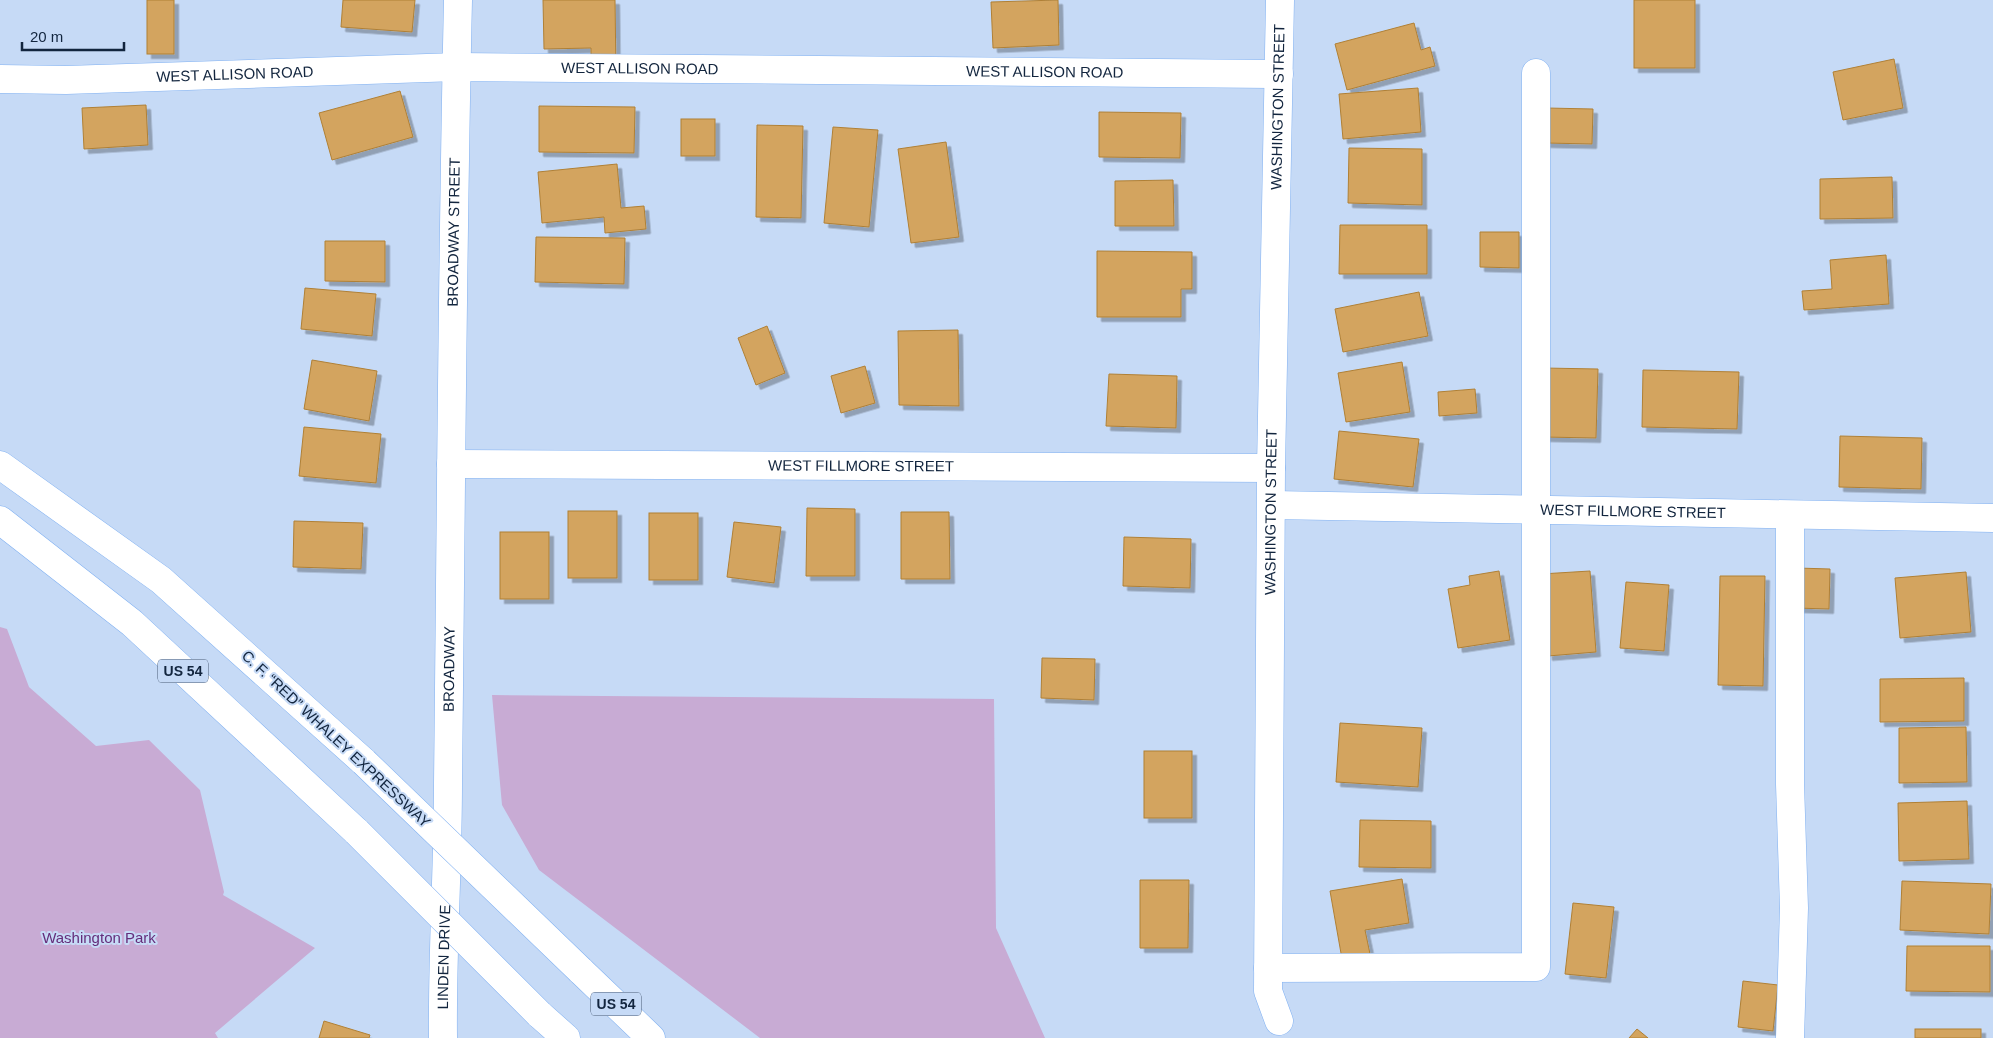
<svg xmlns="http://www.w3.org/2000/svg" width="1993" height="1038" font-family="Helvetica,sans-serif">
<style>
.green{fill:#c8abd4}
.building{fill:#d3a45f;stroke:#b08035;filter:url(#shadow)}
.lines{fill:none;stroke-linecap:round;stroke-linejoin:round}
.minor-casing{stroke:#80b1f2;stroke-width:29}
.highway-casing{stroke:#80b1f2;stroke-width:29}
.minor{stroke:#fff;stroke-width:28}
.highway{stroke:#fff;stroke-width:28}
.highway-bridge-casing{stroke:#80b1f2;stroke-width:29;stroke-linecap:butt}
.highway-bridge{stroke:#fff;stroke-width:28}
.labels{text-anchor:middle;stroke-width:4;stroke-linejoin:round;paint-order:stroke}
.shield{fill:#c6daf6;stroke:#485b75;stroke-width:1}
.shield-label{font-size:14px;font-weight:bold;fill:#12253e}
.street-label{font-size:15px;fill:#12253e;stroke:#c6daf6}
.park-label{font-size:15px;fill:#652d7a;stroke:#c6daf6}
</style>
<defs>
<filter id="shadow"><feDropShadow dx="4.5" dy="4.5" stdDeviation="0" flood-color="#0004"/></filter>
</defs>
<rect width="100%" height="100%" fill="#c6daf6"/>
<g class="green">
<polygon points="0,627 7,629 29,687 96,746 149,740 200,790 224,892 223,895 315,948 215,1033 218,1038 0,1038"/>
<polygon points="492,695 994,699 996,928 1045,1038 760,1038 539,870 502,805"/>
</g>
<g class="building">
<rect x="147" y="0" width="27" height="54"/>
<polygon points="343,0 415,0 412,32 341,27"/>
<polygon points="543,0 615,0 616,74 591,74 591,48 544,49"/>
<polygon points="1058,0 1059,45 993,48 991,2"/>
<rect x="1634" y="0" width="61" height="68"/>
<polygon points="1414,23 1421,50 1430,47 1435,66 1347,90 1335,44"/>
<polygon points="1894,59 1903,108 1843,120 1833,72"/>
<polygon points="1418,88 1421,132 1343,139 1339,94"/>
<polygon points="400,91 413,137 332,160 319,113"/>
<polygon points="146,105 148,145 84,149 82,108"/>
<polygon points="539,106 635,107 634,153 539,152"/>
<polygon points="1547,108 1593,109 1592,144 1546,143"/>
<polygon points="1099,112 1181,113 1180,158 1099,157"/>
<rect x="681" y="119" width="34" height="37"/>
<polygon points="757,125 803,126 801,218 756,217"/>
<polygon points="833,127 878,130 869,227 824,223"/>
<polygon points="946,142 959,237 911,243 898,149"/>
<polygon points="1349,148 1422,149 1422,205 1348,203"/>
<polygon points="617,164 621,208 644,206 646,229 605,233 604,217 542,223 538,172"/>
<polygon points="1892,177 1893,218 1820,219 1820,179"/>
<polygon points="1173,180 1174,226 1115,226 1115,181"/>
<polygon points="1340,225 1427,225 1427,274 1339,274"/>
<polygon points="1480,232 1519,232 1519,268 1480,267"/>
<polygon points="536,237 625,238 624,284 535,282"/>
<polygon points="325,241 385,241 385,282 325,281"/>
<polygon points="1097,251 1192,252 1192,289 1181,289 1181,317 1097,317"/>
<polygon points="1886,255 1889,304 1804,310 1802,291 1832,289 1830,260"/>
<polygon points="305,288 376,294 372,336 301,329"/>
<polygon points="1419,292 1428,336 1343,352 1335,309"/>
<polygon points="767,326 785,373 756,385 738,338"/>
<polygon points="958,330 959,406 899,405 898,331"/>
<polygon points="312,360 377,371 369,421 304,409"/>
<polygon points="1402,362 1410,412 1346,422 1338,373"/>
<polygon points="865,366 875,403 841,413 831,376"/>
<polygon points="1544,368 1598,369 1596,438 1543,437"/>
<polygon points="1643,370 1739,372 1737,429 1642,427"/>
<polygon points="1109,374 1177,376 1176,428 1106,426"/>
<polygon points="1475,389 1477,413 1439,416 1438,392"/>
<polygon points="304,427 381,434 376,483 299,476"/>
<polygon points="1339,431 1419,439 1413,487 1334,479"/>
<polygon points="1840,436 1922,438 1921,489 1839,487"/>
<polygon points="807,508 855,509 855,576 806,576"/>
<rect x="568" y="511" width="49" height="67"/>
<polygon points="901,512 949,512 950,579 901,579"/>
<rect x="649" y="513" width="49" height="67"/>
<polygon points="294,521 363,523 361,569 293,567"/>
<polygon points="734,522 781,527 774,583 727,577"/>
<rect x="500" y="532" width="49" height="67"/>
<polygon points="1124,537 1191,539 1190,588 1123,586"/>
<polygon points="1797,568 1830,569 1829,609 1795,608"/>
<polygon points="1499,571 1510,640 1458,648 1448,589 1470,585 1469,576"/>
<polygon points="1590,571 1596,652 1548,656 1541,574"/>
<polygon points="1966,572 1971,632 1900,638 1895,578"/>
<polygon points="1720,576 1765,576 1763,686 1718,685"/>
<polygon points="1626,582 1669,585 1664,651 1620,648"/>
<polygon points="1042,658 1095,659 1094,700 1041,698"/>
<polygon points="1964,678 1964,721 1880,722 1880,679"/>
<polygon points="1340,723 1422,728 1418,787 1336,782"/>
<polygon points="1966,727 1967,782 1899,783 1899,728"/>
<rect x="1144" y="751" width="48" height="67"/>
<polygon points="1967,801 1969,859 1899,861 1898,803"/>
<polygon points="1360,820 1431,821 1431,868 1359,867"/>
<polygon points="1402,879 1409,923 1365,930 1370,954 1342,959 1330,891"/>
<polygon points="1140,880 1189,880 1188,948 1140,948"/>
<polygon points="1902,881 1991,884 1989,934 1900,930"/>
<polygon points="1573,903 1614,907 1606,978 1565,974"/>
<polygon points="1907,946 1990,946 1990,992 1906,991"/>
<polygon points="1743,981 1778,985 1773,1031 1738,1027"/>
<polygon points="324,1021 370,1035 369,1038 319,1038"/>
<polygon points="1637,1029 1648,1038 1629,1038"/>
<rect x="1915" y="1029" width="66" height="9"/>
</g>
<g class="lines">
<g class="minor-casing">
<g id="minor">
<path id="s1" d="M0,79L66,80L457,67L1279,74"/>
<path id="s2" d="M451,464L1271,468"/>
<path id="s3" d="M1272,505L1993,518"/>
<polyline points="1790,515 1790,784 1794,908 1790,1038"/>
<polyline points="1268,968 1536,967 1536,73"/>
<path id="s4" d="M1279,1021L1268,991L1271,468L1280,0"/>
<path id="s5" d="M443,1038C442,953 448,868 448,783C451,522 452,261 458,0"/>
</g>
</g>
<g class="highway-casing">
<g id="highway">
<polyline points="0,465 161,580 364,762"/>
<polyline points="0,520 132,623 357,832"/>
<polyline points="580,970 651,1038"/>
<polyline points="539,1014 566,1038"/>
</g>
</g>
<use href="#minor" class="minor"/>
<use href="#highway" class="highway"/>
<g class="highway-bridge-casing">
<g id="highway-bridge">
<polyline points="364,762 580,970"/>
<polyline points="357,832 539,1014"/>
</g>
</g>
<use href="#highway-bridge" class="highway-bridge"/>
</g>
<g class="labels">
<g class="shield">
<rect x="158" y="659.5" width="50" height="23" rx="4"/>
<rect x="591" y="992.5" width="50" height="23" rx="4"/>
</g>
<g class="shield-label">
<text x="183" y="676">US 54</text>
<text x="616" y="1009">US 54</text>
</g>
<g class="street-label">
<text dy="5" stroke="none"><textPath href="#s1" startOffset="640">WEST ALLISON ROAD</textPath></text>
<text dy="5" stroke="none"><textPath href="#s1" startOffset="1045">WEST ALLISON ROAD</textPath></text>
<text dy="5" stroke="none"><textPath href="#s1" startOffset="235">WEST ALLISON ROAD</textPath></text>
<text dy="5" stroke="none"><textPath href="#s4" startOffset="916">WASHINGTON STREET</textPath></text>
<text dy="5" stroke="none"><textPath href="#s5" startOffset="806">BROADWAY STREET</textPath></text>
<text dy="5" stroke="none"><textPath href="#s2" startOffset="410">WEST FILLMORE STREET</textPath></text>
<text dy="5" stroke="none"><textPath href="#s4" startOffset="511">WASHINGTON STREET</textPath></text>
<text dy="5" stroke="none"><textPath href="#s3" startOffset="361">WEST FILLMORE STREET</textPath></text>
<text dy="5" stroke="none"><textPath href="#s5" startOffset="369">BROADWAY</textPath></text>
<text transform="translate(336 739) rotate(43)" y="5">C. F. “RED” WHALEY EXPRESSWAY</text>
<text dy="5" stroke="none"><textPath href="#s5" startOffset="81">LINDEN DRIVE</textPath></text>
</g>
<g class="park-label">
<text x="99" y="943">Washington Park</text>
</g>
</g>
<path d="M22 42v8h102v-8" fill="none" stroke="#12253e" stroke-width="2.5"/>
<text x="30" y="42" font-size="15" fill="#12253e" stroke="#c6daf6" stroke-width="4" paint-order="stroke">20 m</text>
</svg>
